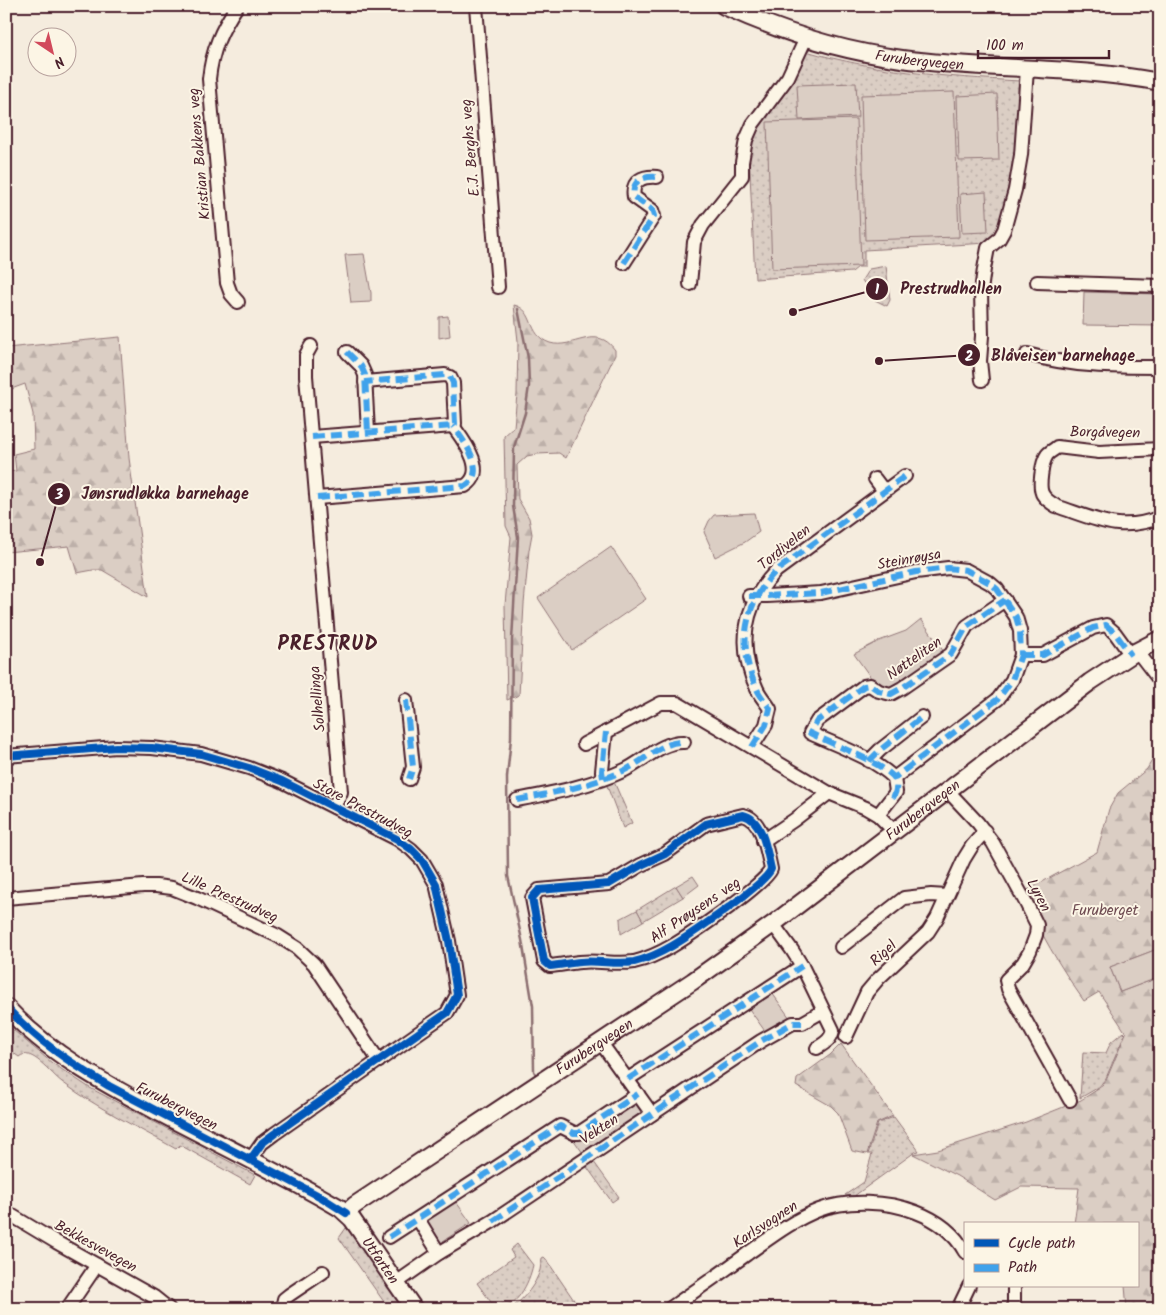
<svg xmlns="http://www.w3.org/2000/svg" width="1166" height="1315" font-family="Kalam,sans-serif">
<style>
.grass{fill:url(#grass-dots);stroke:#927678}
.forest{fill:url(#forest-firs);stroke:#927678}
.green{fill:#dbcec4;stroke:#927678}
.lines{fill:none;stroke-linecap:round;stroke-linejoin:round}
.stream{stroke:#8c6e70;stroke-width:2.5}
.minor-casing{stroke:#4a1f2b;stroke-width:16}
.major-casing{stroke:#4a1f2b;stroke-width:20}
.minor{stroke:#fcf5e5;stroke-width:12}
.major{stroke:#fcf5e5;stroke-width:16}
.quiet{stroke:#40a2eb;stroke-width:6;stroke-dasharray:12 6;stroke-linecap:butt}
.cycleway-casing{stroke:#fcf5e5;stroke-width:11}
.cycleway{stroke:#0057b8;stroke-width:8}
.labels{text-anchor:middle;stroke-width:4;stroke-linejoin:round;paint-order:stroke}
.street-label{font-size:15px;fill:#4a1f2b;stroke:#fcf5e5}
.park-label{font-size:15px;fill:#6e4b51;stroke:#fcf5e5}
.district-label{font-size:20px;font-weight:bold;letter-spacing:1px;fill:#4a1f2b;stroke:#fcf5e5}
.leader{fill:none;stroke:#4a1f2b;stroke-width:2}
.callout-dot{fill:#4a1f2b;stroke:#fcf5e5;stroke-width:2}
.mark-label{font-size:15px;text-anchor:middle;font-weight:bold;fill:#fff}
.callout-label{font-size:16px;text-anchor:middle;font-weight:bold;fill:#4a1f2b;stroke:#fcf5e5;stroke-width:4;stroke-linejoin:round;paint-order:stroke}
</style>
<defs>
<pattern id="grass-dots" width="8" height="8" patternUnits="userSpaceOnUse" patternTransform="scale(1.25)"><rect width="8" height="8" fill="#dbcec4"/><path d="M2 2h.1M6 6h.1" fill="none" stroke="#bdb0a9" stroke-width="1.8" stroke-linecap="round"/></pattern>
<pattern id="forest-firs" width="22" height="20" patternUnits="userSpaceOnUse" patternTransform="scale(1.25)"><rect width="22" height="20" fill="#dbcec4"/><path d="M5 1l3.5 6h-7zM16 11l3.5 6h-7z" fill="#bdb0a9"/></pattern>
</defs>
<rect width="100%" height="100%" fill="#f5ecde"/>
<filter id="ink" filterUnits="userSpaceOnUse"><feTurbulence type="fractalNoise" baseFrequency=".02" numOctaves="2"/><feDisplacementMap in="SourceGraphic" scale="10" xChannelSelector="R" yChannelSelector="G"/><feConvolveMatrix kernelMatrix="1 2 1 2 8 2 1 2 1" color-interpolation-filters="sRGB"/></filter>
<g filter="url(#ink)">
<g class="grass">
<path d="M806,51C879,72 945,77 1020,81L1021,83L1012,178L999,233L988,243L864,250V267H858L852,272L755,279L749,153L752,136Z"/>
<polygon points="886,266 890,300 887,306 875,300 862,280 869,269"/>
<polygon points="611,775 632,823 623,828 604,778"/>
<polygon points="676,886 683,897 643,921 637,910"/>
<path d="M6,1024L52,1063L90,1088L255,1175L250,1184L180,1145L176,1149C137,1127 97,1108 62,1082C51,1074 31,1046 19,1057L12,1052V1044L6,1036Z"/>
<polygon points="1123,1032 1125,1034 1106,1078 1099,1087 1080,1098 1083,1052 1106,1053 1111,1042"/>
<polygon points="894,1117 919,1151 915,1152 854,1196 845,1195 864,1182 872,1154 868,1154 878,1123"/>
<polygon points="591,1158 619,1197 612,1202 584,1163"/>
<polygon points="346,1228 354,1235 405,1309 389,1309 339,1238"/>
<path d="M517,1244L533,1265C529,1283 517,1309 496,1309L477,1283L514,1257L510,1250Z"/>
<path d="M544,1257L546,1259L580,1309H514L513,1307C525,1297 535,1286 540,1270C541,1266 541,1262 542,1258Z"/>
</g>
<g class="forest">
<path d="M514,305C536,310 526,335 550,343C573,350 596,323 615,350V355L566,458L559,453L537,454L527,456L517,465L518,499L529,518L532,534L529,550L524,604L519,695L507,700L505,605L511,537L506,526L504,436L514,427L517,394L518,341Z"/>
<polygon points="120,337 129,458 148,597 102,570 93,570 77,573 69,546 6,552 6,472 16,471 14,454 34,449 33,414 25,384 6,391 6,348"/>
<path d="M1160,747V948L1110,967L1120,992L1160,977V1309H1127L1125,1286H1137V1224H1074L1079,1188L1021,1187L995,1200L957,1176L913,1154L938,1150L1026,1122L1081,1100L1100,1088L1107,1078L1126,1033L1099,992L1084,1001C1060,967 1039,931 1022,893L1097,852L1109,809L1118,793L1147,769Z"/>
<polygon points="841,1044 893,1116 877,1123 867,1154 852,1151 838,1113 831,1106 796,1086 797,1079 830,1055"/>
</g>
<g class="green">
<polygon points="856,83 858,117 799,120 797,85"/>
<polygon points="954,92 959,237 865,240 861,95"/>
<polygon points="997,94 999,160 959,161 957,96"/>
<polygon points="856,119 861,266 772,269 767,122"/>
<polygon points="986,192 988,232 962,233 960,194"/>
<polygon points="364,254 371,293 371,302 351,303 345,255"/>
<polygon points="1084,292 1160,294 1160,326 1083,325"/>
<polygon points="448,316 450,336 439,338 439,317"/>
<polygon points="754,513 759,532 745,542 715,557 704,532 709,521 714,515"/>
<polygon points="611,547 646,599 572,650 538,598"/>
<polygon points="921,619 946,655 893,690 874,682 854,654 879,641 906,631"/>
<polygon points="693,876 699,885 683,897 676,886"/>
<polygon points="637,910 643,921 621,934 620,919"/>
<polygon points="1160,948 1160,977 1120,992 1110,967"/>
<polygon points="770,990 792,1021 767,1034 747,1006"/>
<polygon points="635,1099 642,1109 643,1115 585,1156 571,1136"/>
<polygon points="454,1199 471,1223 443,1241 446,1246 443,1248 425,1224 427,1216"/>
</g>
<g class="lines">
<polyline class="stream" points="518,309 528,358 529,386 525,413 514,447 513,506 518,537 512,640 511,738 507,777 508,876 522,940 533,1006 534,1071 536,1075"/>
<g class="minor-casing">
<g id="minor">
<path d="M237,6C221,30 212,50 209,79L227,283L231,294L238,302"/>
<polyline points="476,6 498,287"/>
<path d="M624,263L654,216L652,210L634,197C631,180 643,176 657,177"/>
<polyline points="1037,282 1160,286"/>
<polyline points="690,284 694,242 703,225 742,176 742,162 746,140 753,124 788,77 806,38"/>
<polyline points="311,346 306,355 306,376 341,792 334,807"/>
<polyline points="347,352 361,366 365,375 368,432"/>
<path d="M1027,354C1072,367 1114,367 1160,367"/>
<polyline points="982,380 980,361 982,336 981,291 984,269 988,248 999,239 1004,230 1015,190 1021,155 1027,69"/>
<polyline points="312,437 453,426 455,424 453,383 450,377 445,375 365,382"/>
<path d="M1160,449L1099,452L1057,447C1054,450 1049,452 1047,455C1042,462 1038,488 1043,495C1046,500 1051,503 1056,506C1093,518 1121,534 1160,517"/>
<polyline points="875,479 884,491"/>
<path d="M317,498L465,486C489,472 463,440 453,426"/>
<polyline points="749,596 767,596 821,593 916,572 948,568 966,570 990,583 997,589 1016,617 1020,631 1021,655 1012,680 998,699 894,778"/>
<polyline points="1137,651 1160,681"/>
<polyline points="1021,655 1043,655 1093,628 1106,625 1115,633 1131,655"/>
<polyline points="406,700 413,767 409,779"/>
<polyline points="584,744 661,703 677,703 829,793 866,808 878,815 895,832"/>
<path d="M752,747L766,725L770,709C766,702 760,696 757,689C737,647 743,605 776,571L905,476"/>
<polyline points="6,756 116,747 152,748 201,754 249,768 282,781 397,839 411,849 422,860 436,884 449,941 457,995 447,1013 431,1024 274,1134 262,1143 250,1160"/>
<polyline points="869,761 880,750 922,717"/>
<polyline points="603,778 602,771 606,732"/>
<polyline points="948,791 978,823 993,843 1025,901 1037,925 1036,935 1030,951 1023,963 1006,980 1008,989 1070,1100"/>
<path d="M517,800C553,793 591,786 625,770C644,761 662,741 684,742"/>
<path d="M743,815C763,819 767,852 771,869C767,883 689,936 672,946C660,953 647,959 634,962C617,965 598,960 580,962C570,963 560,965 550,966L544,961L532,898L539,890L609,884L641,865L665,854L706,824Z"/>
<path d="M878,815L896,792L894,778C872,757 838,746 810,733L817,721L864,686L870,685L879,691L891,694L902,688L951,654L967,626L1005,600"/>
<polyline points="763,841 794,820 829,793"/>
<polyline points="6,898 143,886 156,886 172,888 197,898 278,936 297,948 314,964 379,1061"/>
<path d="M773,924L792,950L802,966L833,1030C831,1040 825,1043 817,1048"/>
<polyline points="841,947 904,898 931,895 947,896"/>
<polyline points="846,1037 867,992 878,979 928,932 937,918 964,859 972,846 985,831"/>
<polyline points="601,1043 652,1114"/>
<polyline points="628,1079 802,966"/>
<polyline points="6,1212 56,1242 154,1297 169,1309"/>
<polyline points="418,1219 439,1253"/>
<polyline points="389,1237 560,1126 574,1133 579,1133 638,1094"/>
<polyline points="396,1283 439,1253 493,1221 761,1041 793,1023 802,1023 823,1011"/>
<polyline points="67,1309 97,1265"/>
<polyline points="282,1309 284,1299 289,1295 323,1272"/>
<path d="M669,1309C695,1291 721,1273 747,1254C770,1238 793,1220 819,1210C847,1199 888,1201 916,1212C937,1220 954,1232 965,1252"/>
<polyline points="958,1309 969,1286"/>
<polyline points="1014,1309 1014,1286"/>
</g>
</g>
<g class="major-casing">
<g id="major">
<path id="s1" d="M724,6C781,32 840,51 902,59C988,70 1075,66 1160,82"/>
<path id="s2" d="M6,1007C50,1055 106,1084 162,1114C221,1145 282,1174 340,1208L352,1219L414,1309"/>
<path id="s3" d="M346,1213L355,1205L693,981L773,924L1090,682L1137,651L1160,639"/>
</g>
</g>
<use href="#minor" class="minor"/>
<use href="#major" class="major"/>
<g class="quiet">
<path d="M624,263L654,216L652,210L634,197C631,180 643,176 657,177"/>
<polyline points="347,352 361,366 365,375 368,432"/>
<polyline points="312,437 453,426 455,424 453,383 450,377 445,375 365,382"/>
<path d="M317,498L465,486C489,472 463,440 453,426"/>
<polyline points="749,596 767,596 821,593 916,572 948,568 966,570 990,583 997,589 1016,617 1020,631 1021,655 1012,680 998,699 894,778"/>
<polyline points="1021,655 1043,655 1093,628 1106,625 1115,633 1131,655"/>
<polyline points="406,700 413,767 409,779"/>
<path d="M752,747L766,725L770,709C766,702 760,696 757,689C737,647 743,605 776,571L905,476"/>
<polyline points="869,761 880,750 922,717"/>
<polyline points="603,778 602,771 606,732"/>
<path d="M893,798C896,792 898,785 895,779C886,764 827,742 810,733L817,721L864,686L870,685L879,691L891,694L902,688L951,654L967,626L1005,600"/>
<path d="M517,800C553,793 591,786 625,770C644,761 662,741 684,742"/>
<polyline points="628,1079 802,966"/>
<polyline points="493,1221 761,1041 793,1023 802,1023"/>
<polyline points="389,1237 560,1126 574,1133 579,1133 638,1094"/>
</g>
<g class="cycleway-casing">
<g id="cycleway">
<polyline points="6,756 116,747 152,748 201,754 249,768 282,781 397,839 411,849 422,860 436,884 449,941 457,995 447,1013 431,1024 274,1134 262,1143 250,1160"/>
<path d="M743,815C763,819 767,852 771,869C767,883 689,936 672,946C660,953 647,959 634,962C617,965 598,960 580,962C570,963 560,965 550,966L544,961L532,898L539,890L609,884L641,865L665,854L706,824Z"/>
<path d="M6,1007C36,1040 72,1064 109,1086L321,1197L346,1213"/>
</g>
</g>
<use href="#cycleway" class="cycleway"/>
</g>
</g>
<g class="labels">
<g class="street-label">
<text dy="5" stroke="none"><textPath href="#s1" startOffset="204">Furubergvegen</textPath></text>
<text transform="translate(470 148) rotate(-95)" y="5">E.J. Berghs veg</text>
<text transform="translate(199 154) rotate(-95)" y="5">Kristian Bakkens veg</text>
<text transform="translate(1105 432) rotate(1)" y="5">Borgåvegen</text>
<text transform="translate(784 547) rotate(-39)" y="5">Tordivelen</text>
<text transform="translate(909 559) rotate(-10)" y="5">Steinrøysa</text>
<text transform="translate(914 658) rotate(-35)" y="5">Nøtteliten</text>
<text transform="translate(317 699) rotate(-95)" y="5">Solhellinga</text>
<text transform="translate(363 808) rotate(28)" y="5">Store Prestrudveg</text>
<text dy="5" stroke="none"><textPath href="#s3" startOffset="704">Furubergvegen</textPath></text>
<text transform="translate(1039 895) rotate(62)" y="5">Lyren</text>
<text transform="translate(230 897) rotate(24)" y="5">Lille Prestrudveg</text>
<text transform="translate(695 910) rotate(-34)" y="5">Alf Prøysens veg</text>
<text transform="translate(883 953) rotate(-43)" y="5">Rigel</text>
<text dy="5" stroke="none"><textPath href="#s3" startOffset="299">Furubergvegen</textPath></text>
<text transform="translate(177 1106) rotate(27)" y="5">Furubergvegen</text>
<text transform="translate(599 1129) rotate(-33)" y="5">Vekten</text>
<text transform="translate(765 1224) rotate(-33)" y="5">Karlsvognen</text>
<text transform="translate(96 1246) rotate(29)" y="5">Bekkesvevegen</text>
<text dy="5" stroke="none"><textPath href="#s2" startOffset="458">Utfarten</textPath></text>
</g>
<g class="park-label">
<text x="1105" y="915">Furuberget</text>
</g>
<g class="district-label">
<text x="328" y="650">PRESTRUD</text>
</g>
</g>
<path class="leader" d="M793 312L877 289M879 361L969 355M40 562L59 494"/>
<g class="callout-dot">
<circle cx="793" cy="312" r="5"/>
<circle cx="879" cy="361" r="5"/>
<circle cx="40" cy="562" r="5"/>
<circle cx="877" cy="289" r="12"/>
<circle cx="969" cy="355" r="12"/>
<circle cx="59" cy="494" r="12"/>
</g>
<g class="mark-label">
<text x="877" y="294">1</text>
<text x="969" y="361">2</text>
<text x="59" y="499">3</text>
</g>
<g class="callout-label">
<text x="951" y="294">Prestrudhallen</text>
<text x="1063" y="361">Blåveisen barnehage</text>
<text x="165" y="499">Jønsrudløkka barnehage</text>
</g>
<rect width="1166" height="1315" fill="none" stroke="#fcf5e5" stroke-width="25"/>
<rect x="12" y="12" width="1141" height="1290" fill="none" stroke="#4a1f2b" stroke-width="2" filter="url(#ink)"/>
<rect x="964" y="1222" width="175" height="65" fill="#fcf5e5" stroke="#b59f9b"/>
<rect x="974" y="1239" width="25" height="8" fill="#0057b8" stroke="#b59f9b"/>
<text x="1008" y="1248" font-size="15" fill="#4a1f2b">Cycle path</text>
<rect x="974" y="1264" width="25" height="8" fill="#40a2eb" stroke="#b59f9b"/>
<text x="1008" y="1272" font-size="15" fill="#4a1f2b">Path</text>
<g transform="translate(52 52) rotate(145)"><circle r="24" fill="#fcf5e5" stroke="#b59f9b"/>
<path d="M0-4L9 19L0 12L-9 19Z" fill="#d1495b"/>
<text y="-8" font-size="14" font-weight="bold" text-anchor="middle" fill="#4a1f2b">N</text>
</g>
<path d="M978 50v8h131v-8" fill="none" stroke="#4a1f2b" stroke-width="2.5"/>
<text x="986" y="50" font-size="15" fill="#4a1f2b" stroke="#fcf5e5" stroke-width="4" paint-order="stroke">100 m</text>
</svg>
